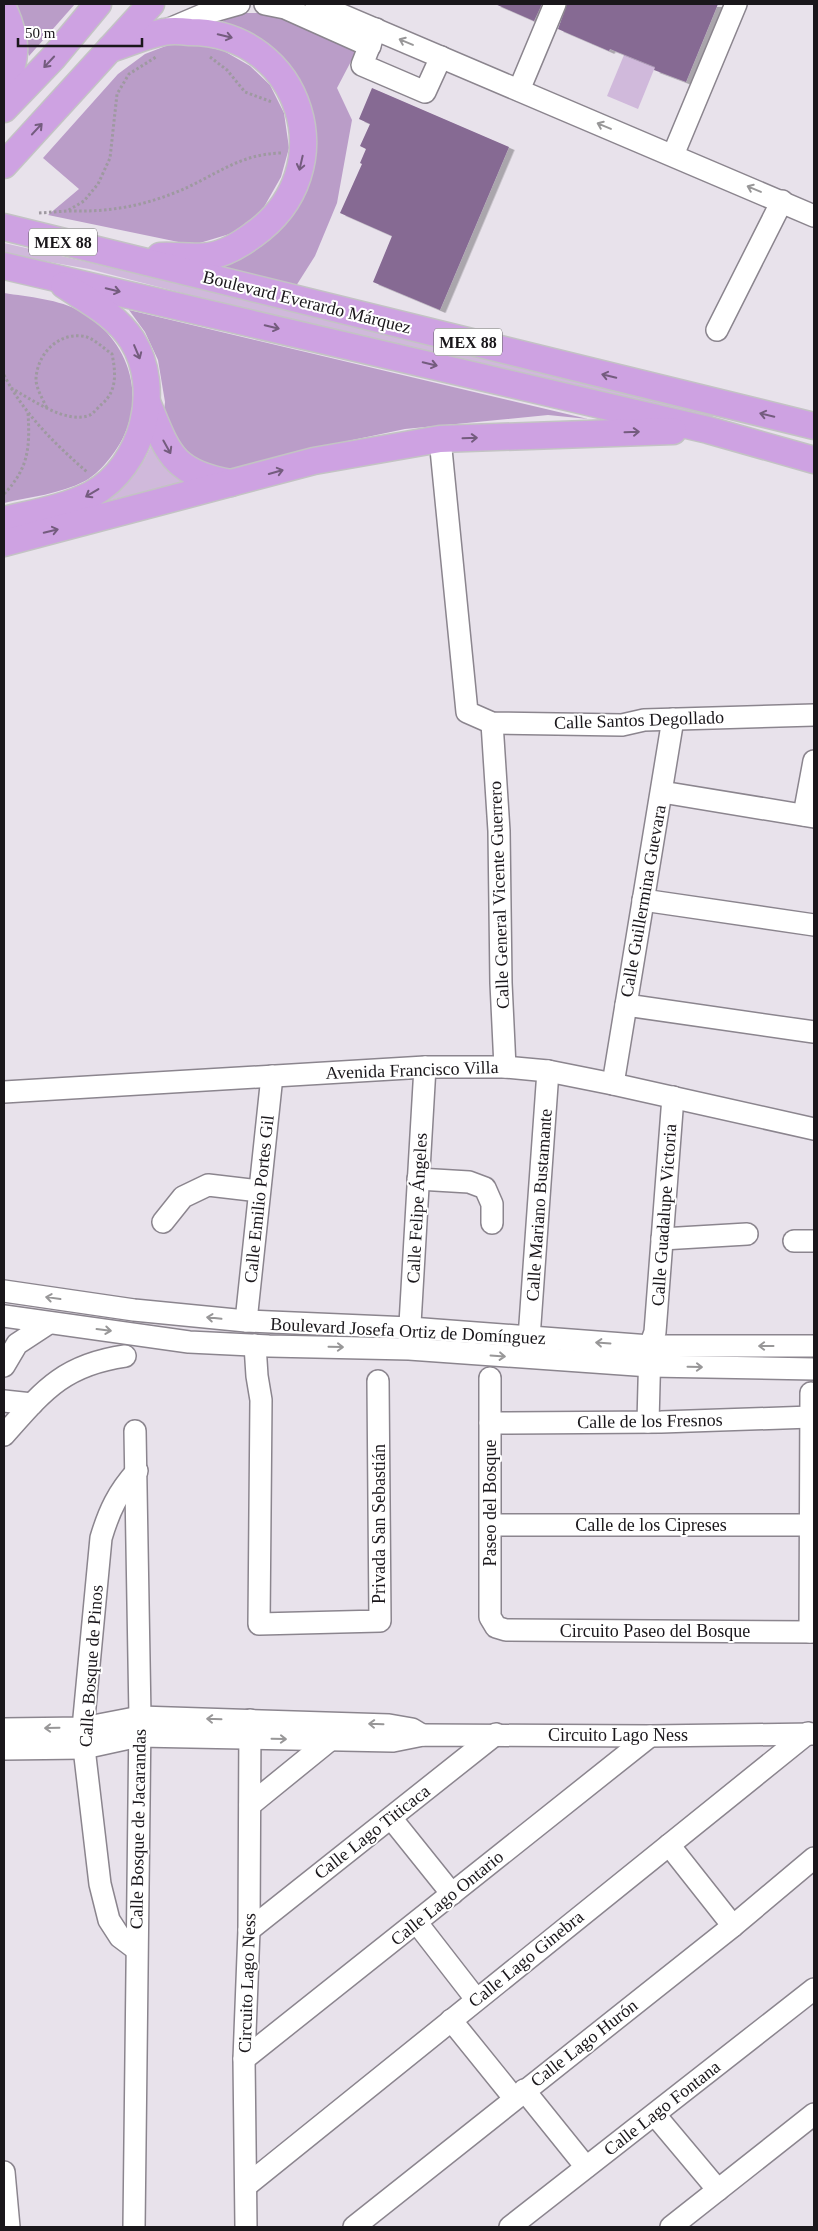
<svg xmlns="http://www.w3.org/2000/svg" width="818" height="2231" font-family="Georgia,serif">
<style>
.green{fill:#d0b9db}
.forest{fill:#ba9dc8}
.building{fill:#866a93;filter:url(#shadow)}
.lines{fill:none;stroke-linecap:round;stroke-linejoin:round}
.minor-casing{stroke:#8b858e;stroke-width:24}
.major-casing{stroke:#c3c3c4;stroke-width:29}
.path{stroke:#9e99a0;stroke-width:3;stroke-dasharray:2.5 2.5;stroke-linecap:butt}
.minor{stroke:#fff;stroke-width:21}
.major{stroke:#cea2e2;stroke-width:26}
.oneway{stroke:#745c7e}
.oneway2{stroke:#989798}
.labels{text-anchor:middle;stroke-width:4;stroke-linejoin:round;paint-order:stroke}
.shield{fill:#fff;stroke:#5f5d5f;stroke-width:1}
.shield-label{font-size:16px;font-weight:bold;fill:#1a171b}
.street-label{font-size:18px;fill:#1a171b;stroke:#fff}
</style>
<defs>
<filter id="shadow"><feDropShadow dx="5.5" dy="3" stdDeviation="0" flood-color="#0004"/></filter>
</defs>
<rect width="100%" height="100%" fill="#e8e2eb"/>
<g class="green">
<polygon points="624,55 655,67 638,109 607,96"/>
<polygon points="4,243 92,263 714,413 712,418 209,300 89,269 4,254"/>
<path d="M155,436L193,480L107,501C131,480 144,466 155,436Z"/>
</g>
<g class="forest">
<polygon points="13,4 75,4 29,56"/>
<path d="M233,13H263L297,19L358,48L337,88L352,120L337,203L315,256L296,286L213,264C304,249 342,137 288,65C272,43 247,32 222,22Z"/>
<polygon points="171,44 200,45 224,51 250,66 270,85 284,113 289,148 281,177 260,214 233,233 193,245 48,215 79,189 43,158 118,74 145,54"/>
<path d="M4,293C28,297 60,299 81,312C135,343 150,410 110,458C103,467 94,476 85,481C60,494 30,497 4,503Z"/>
<polygon points="129,310 588,419 548,415 405,429 324,446 223,473 185,458 164,411 165,402 158,360 145,332"/>
</g>
<g class="building">
<polygon points="495,4 542,4 534,21"/>
<polygon points="567,4 718,4 686,82 654,70 655,67 610,49 609,51 558,29"/>
<polygon points="372,88 509,147 440,310 373,282 392,236 340,213 362,164 360,163 366,149 360,146 370,124 359,119"/>
</g>
<g class="lines">
<g class="minor-casing">
<g id="minor">
<polyline points="265,4 285,8 370,46"/>
<polyline points="316,4 814,216"/>
<polyline points="376,29 362,65 425,92 441,57"/>
<polyline points="167,30 207,13 239,4"/>
<polyline points="519,90 555,4"/>
<polyline points="673,155 736,4"/>
<polyline points="717,330 782,201"/>
<polyline points="440,439 467,712 492,723 622,725 644,720 814,715"/>
<polyline points="492,723 499,831 501,983 505,1067"/>
<polyline points="662,792 814,817"/>
<polyline points="804,815 814,761"/>
<polyline points="643,900 814,925"/>
<polyline points="626,1005 814,1032"/>
<polyline points="613,1084 673,719"/>
<polyline points="4,1092 425,1067 505,1067 548,1071 613,1084 814,1129"/>
<polyline points="418,1179 469,1182 485,1188 492,1204 492,1223"/>
<polyline points="163,1222 183,1197 208,1185 259,1191"/>
<polyline points="662,1239 747,1234"/>
<polyline points="794,1241 814,1241"/>
<polyline points="4,1291 134,1310 246,1321 410,1328 650,1346 814,1346"/>
<polyline points="4,1316 189,1342 269,1346 409,1349 650,1366 814,1369"/>
<polyline points="246,1321 272,1076"/>
<polyline points="529,1338 548,1071"/>
<polyline points="409,1341 425,1067"/>
<polyline points="255,1345 257,1376 261,1400 259,1624 380,1621 378,1381"/>
<polyline points="4,1366 17,1344 49,1323"/>
<polyline points="490,1378 490,1617 496,1627 506,1630 814,1632"/>
<polyline points="4,1401 32,1404"/>
<polyline points="648,1422 650,1346 655,1332 673,1097"/>
<polyline points="490,1423 661,1422 811,1417"/>
<path d="M4,1435C43,1391 63,1365 125,1356"/>
<polyline points="491,1525 811,1525"/>
<polyline points="810,1632 811,1393"/>
<polyline points="4,1729 83,1728 140,1717 389,1725 412,1729 422,1735"/>
<polyline points="4,1749 84,1748 139,1736 393,1741 423,1735 650,1736 814,1734"/>
<polyline points="250,1805 330,1740"/>
<polyline points="391,1818 452,1894"/>
<polyline points="669,1845 733,1926"/>
<polyline points="417,1923 476,1999"/>
<polyline points="249,1930 496,1734"/>
<path d="M136,1949L120,1937L109,1920L100,1884L84,1748L83,1728L101,1538C109,1511 118,1492 137,1471"/>
<polyline points="451,2020 514,2098"/>
<polyline points="244,2059 650,1736"/>
<polyline points="524,2090 586,2167"/>
<polyline points="655,2115 718,2190"/>
<polyline points="4,2172 9,2227"/>
<polyline points="246,2186 808,1733"/>
<polyline points="134,2227 140,1717 135,1431"/>
<polyline points="246,2227 244,2059 249,1930 250,1720"/>
<polyline points="354,2227 733,1926 814,1858"/>
<polyline points="510,2227 814,1989"/>
<polyline points="671,2227 814,2114"/>
</g>
</g>
<g class="major-casing">
<g id="major">
<path d="M4,10C20,46 15,58 4,94"/>
<path d="M110,49C127,44 146,35 164,32C172,30 182,31 190,32C302,32 345,171 253,235C241,244 224,254 209,256C193,258 176,255 160,256"/>
<polyline points="4,109 53,58 98,4"/>
<polyline points="4,165 151,4"/>
<polyline points="4,227 814,426"/>
<polyline points="4,266 708,430 814,460"/>
<path d="M147,402C168,453 172,473 231,483"/>
<path d="M4,520C33,513 65,508 92,494C143,466 163,389 132,340C116,315 88,301 64,285"/>
<polyline points="4,543 314,461 440,439 673,431"/>
</g>
</g>
<g class="path">
<polyline points="210,57 227,70 245,92 272,102"/>
<path d="M69,211C106,212 139,207 174,193C213,178 237,154 281,153"/>
<polyline points="39,213 67,211 84,201 98,184 110,158 117,94 129,74 156,57"/>
<path d="M4,375C24,414 55,444 87,472"/>
<path d="M11,388C31,399 67,425 90,415C94,413 98,407 102,404C117,391 116,373 112,354C103,348 93,337 82,336C57,333 37,355 36,379C36,388 43,400 47,408"/>
<path d="M4,494C29,468 30,447 28,412"/>
</g>
<use href="#minor" class="minor"/>
<use href="#major" class="major"/>
</g>
<defs><path id="oneway-shaft" d="M-6 0H5M1.5-3L5.5 0L1.5 3" fill="none" stroke-width="1.6" stroke-linecap="round" stroke-linejoin="round" transform="scale(1.25)"/></defs>
<g class="oneway">
<use href="#oneway-shaft" transform="translate(225 36) rotate(14)"/>
<use href="#oneway-shaft" transform="translate(49 62) rotate(133)"/>
<use href="#oneway-shaft" transform="translate(37 129) rotate(-47)"/>
<use href="#oneway-shaft" transform="translate(301 163) rotate(103)"/>
<use href="#oneway-shaft" transform="translate(113 290) rotate(13)"/>
<use href="#oneway-shaft" transform="translate(272 327) rotate(13)"/>
<use href="#oneway-shaft" transform="translate(137 352) rotate(67)"/>
<use href="#oneway-shaft" transform="translate(430 364) rotate(13)"/>
<use href="#oneway-shaft" transform="translate(609 376) rotate(-166)"/>
<use href="#oneway-shaft" transform="translate(767 415) rotate(-166)"/>
<use href="#oneway-shaft" transform="translate(632 432) rotate(-2)"/>
<use href="#oneway-shaft" transform="translate(470 438) rotate(-2)"/>
<use href="#oneway-shaft" transform="translate(167 447) rotate(61)"/>
<use href="#oneway-shaft" transform="translate(276 472) rotate(-16)"/>
<use href="#oneway-shaft" transform="translate(92 493) rotate(149)"/>
<use href="#oneway-shaft" transform="translate(51 531) rotate(-14)"/>
</g>
<g class="oneway2">
<use href="#oneway-shaft" transform="translate(406 42) rotate(-157)"/>
<use href="#oneway-shaft" transform="translate(604 126) rotate(-157)"/>
<use href="#oneway-shaft" transform="translate(754 189) rotate(-157)"/>
<use href="#oneway-shaft" transform="translate(53 1298) rotate(-172)"/>
<use href="#oneway-shaft" transform="translate(214 1318) rotate(-174)"/>
<use href="#oneway-shaft" transform="translate(104 1330) rotate(7)"/>
<use href="#oneway-shaft" transform="translate(603 1343) rotate(-176)"/>
<use href="#oneway-shaft" transform="translate(766 1346) rotate(-180)"/>
<use href="#oneway-shaft" transform="translate(336 1347) rotate(1)"/>
<use href="#oneway-shaft" transform="translate(498 1356) rotate(4)"/>
<use href="#oneway-shaft" transform="translate(695 1367) rotate(1)"/>
<use href="#oneway-shaft" transform="translate(214 1719) rotate(-178)"/>
<use href="#oneway-shaft" transform="translate(376 1724) rotate(-178)"/>
<use href="#oneway-shaft" transform="translate(52 1728) rotate(179)"/>
<use href="#oneway-shaft" transform="translate(279 1739) rotate(1)"/>
</g>
<g class="labels">
<g class="shield">
<rect x="29" y="228.5" width="68" height="27" rx="4"/>
<rect x="434" y="328.5" width="68" height="27" rx="4"/>
</g>
<g class="shield-label">
<text x="63" y="248">MEX 88</text>
<text x="468" y="348">MEX 88</text>
</g>
<g class="street-label">
<text transform="translate(307 302) rotate(14)" y="6">Boulevard Everardo Márquez</text>
<text transform="translate(639 720) rotate(-2)" y="6">Calle Santos Degollado</text>
<text transform="translate(499 895) rotate(-92)" y="6">Calle General Vicente Guerrero</text>
<text transform="translate(643 901) rotate(-80)" y="6">Calle Guillermina Guevara</text>
<text transform="translate(412 1070) rotate(-2)" y="6">Avenida Francisco Villa</text>
<text transform="translate(259 1199) rotate(-84)" y="6">Calle Emilio Portes Gil</text>
<text transform="translate(539 1205) rotate(-86)" y="6">Calle Mariano Bustamante</text>
<text transform="translate(417 1208) rotate(-87)" y="6">Calle Felipe Ángeles</text>
<text transform="translate(664 1215) rotate(-86)" y="6">Calle Guadalupe Victoria</text>
<text transform="translate(408 1331) rotate(3)" y="6">Boulevard Josefa Ortiz de Domínguez</text>
<text transform="translate(650 1421) rotate(-1)" y="6">Calle de los Fresnos</text>
<text transform="translate(490 1503) rotate(-90)" y="6">Paseo del Bosque</text>
<text transform="translate(379 1524) rotate(-90)" y="6">Privada San Sebastián</text>
<text x="651" y="1531">Calle de los Cipreses</text>
<text x="655" y="1637">Circuito Paseo del Bosque</text>
<text transform="translate(91 1666) rotate(-86)" y="6">Calle Bosque de Pinos</text>
<text x="618" y="1741">Circuito Lago Ness</text>
<text transform="translate(138 1829) rotate(-89)" y="6">Calle Bosque de Jacarandas</text>
<text transform="translate(372 1832) rotate(-38)" y="6">Calle Lago Titicaca</text>
<text transform="translate(447 1898) rotate(-39)" y="6">Calle Lago Ontario</text>
<text transform="translate(526 1959) rotate(-39)" y="6">Calle Lago Ginebra</text>
<text transform="translate(247 1983) rotate(-88)" y="6">Circuito Lago Ness</text>
<text transform="translate(584 2043) rotate(-38)" y="6">Calle Lago Hurón</text>
<text transform="translate(662 2108) rotate(-38)" y="6">Calle Lago Fontana</text>
</g>
</g>
<rect width="818" height="2231" fill="none" stroke="#1a171b" stroke-width="10"/>
<path d="M18 38v8h124v-8" fill="none" stroke="#1a171b" stroke-width="2.5"/>
<text x="25" y="38" font-size="15" fill="#1a171b" stroke="#ffffff" stroke-width="4" paint-order="stroke">50 m</text>
</svg>
